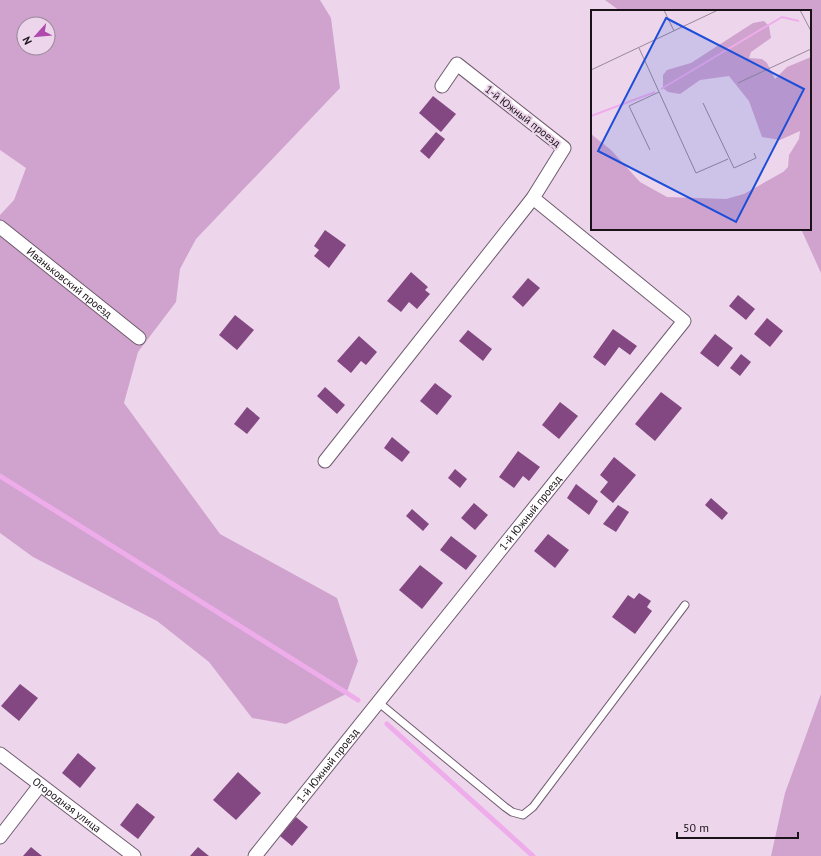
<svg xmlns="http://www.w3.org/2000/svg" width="821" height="856" font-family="'PT Sans',sans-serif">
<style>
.green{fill:#d0a3ce;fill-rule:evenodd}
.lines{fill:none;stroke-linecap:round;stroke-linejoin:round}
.stream{stroke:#eeaceb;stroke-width:5}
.building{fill:#834881}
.lane-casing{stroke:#705c6e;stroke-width:9}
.street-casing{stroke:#705c6e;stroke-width:15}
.lane{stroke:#fff;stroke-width:7}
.street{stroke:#fff;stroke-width:13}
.labels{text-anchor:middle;stroke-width:4;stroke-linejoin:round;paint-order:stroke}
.street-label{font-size:11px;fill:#1a1219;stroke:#edd6ec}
.inset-river{fill:none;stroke:#eeaceb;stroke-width:2}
.inset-road{fill:none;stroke:#998898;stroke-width:1}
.view{fill:#1d4ed8;fill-opacity:0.15;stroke:#1d4ed8;stroke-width:2}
.inset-edge{fill:none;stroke:#1a1219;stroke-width:2}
</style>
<rect width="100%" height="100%" fill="#edd6ec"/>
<g class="green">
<path d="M0,0H320L331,18L340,88L196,239L180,269L176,302L138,352L124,403L220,534L337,598L358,661L346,694L286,724L252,718L209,662L157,621L33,557L0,533V215L14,200L26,168L0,150ZM24,24H48V48H24Z"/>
<polygon points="605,0 821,0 821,273 801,229 810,229 810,11 620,11"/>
<polygon points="821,694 821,856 771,856 785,793"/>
</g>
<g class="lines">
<g class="stream">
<polyline points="0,476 358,700"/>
<polyline points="387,724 533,856"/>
</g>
</g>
<g class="building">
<polygon points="433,96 456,114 441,132 419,113"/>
<polygon points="436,132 445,139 429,159 420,151"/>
<polygon points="325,230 346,245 329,268 314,256 319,250 314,246"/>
<polygon points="411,272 428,287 425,290 430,294 417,309 409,302 401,312 387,301"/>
<polygon points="528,278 540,288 523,307 512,297"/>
<polygon points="738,295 755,309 746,320 729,306"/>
<polygon points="235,315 254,330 237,350 219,335"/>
<polygon points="767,318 783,331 770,347 754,334"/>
<polygon points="613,329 637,346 630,355 619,347 605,366 593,357"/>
<polygon points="468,330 492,349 483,361 459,341"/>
<polygon points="715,334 733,348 718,367 700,353"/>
<polygon points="359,336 377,352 366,365 361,361 351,373 337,361"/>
<polygon points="741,354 751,362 740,376 730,368"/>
<polygon points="435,383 452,396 437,415 420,401"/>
<polygon points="325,387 345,405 337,414 317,396"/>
<polygon points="661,392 682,408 655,441 635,424"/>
<polygon points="560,402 578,416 559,439 542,425"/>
<polygon points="247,407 260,418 247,434 234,424"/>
<polygon points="392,437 410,452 402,462 384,448"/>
<polygon points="518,451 540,467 529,481 523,476 514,488 499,477"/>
<polygon points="614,457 636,475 613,503 600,492 608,482 600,475"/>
<polygon points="455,469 467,479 460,488 448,478"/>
<polygon points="576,484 598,501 589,515 567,498"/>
<polygon points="711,498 728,513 722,520 705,505"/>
<polygon points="474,503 488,515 475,530 461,518"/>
<polygon points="618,505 629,512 616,532 603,524"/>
<polygon points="412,509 429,524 423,531 406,516"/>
<polygon points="548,534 569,550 555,568 534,551"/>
<polygon points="451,536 477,556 466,570 440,550"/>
<polygon points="420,565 443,583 422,609 399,590"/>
<polygon points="639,593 651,601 647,607 652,611 635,634 612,617 628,595 634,599"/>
<polygon points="20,684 38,698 19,721 1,706"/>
<polygon points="78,753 96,768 80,788 62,773"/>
<polygon points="238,772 261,793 236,820 213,800"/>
<polygon points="137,803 155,817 138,839 120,825"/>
<polygon points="296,817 308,827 292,846 280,836"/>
<polygon points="31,847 42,856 23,856"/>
<polygon points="198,847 209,856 190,856"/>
</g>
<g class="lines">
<g class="lane-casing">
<polyline id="lane" points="378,702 505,807 512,812 523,815 533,807 685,605"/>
</g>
<g class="street-casing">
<g id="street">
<path id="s1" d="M0,227L139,338"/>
<polyline points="325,461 533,198 564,148 457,64 442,86"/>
<path id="s2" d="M0,754L134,856"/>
<polyline points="0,837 40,785"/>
<path id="s3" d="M255,856L684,321L533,198"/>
</g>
</g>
<use href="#lane" class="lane"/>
<use href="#street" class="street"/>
</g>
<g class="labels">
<g class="street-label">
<text transform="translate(523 116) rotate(38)" y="4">1-й Южный проезд</text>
<text dy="4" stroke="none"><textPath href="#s1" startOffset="89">Иваньковский проезд</textPath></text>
<text dy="4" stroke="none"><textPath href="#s3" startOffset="440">1-й Южный проезд</textPath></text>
<text dy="4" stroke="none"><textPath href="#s3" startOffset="116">1-й Южный проезд</textPath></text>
<text dy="4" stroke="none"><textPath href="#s2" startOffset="84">Огородная улица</textPath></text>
</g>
</g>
<g transform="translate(591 10)">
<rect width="220" height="220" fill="#edd6ec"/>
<path d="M173,11L178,16L180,28L160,42L158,48L171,49L176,53L184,69L196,57L220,47V220H0V124L20,140L49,172L76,187L135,189L153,184L192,162L197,157L198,145L208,129L209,121L189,130L171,127L158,91L138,66L109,70L89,84L77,82L72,78V65L76,60L100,53L162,13Z" fill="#d0a3ce"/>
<path class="inset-river" d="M70,79L191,7L208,11M0,106L64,82"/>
<path class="inset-road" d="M73,0L83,21M209,0L220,21M48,38L105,163L137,149M0,60L127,0M147,73L220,39M112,93L143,158L165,148L163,143M59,140L38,96L68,82"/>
<path class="view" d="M75,8L213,79L145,212L7,141Z"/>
<rect width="220" height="220" class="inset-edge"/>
</g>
<g transform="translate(36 36) rotate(243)"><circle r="19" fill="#edd6ec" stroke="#998898"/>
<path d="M0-3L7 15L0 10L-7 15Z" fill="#af49ae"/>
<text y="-6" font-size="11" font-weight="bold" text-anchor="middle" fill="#1a1219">N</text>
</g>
<path d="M677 832v6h121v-6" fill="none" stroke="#1a1219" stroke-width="2"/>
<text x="683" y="832" font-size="12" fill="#1a1219" stroke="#edd6ec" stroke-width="3" paint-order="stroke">50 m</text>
</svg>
